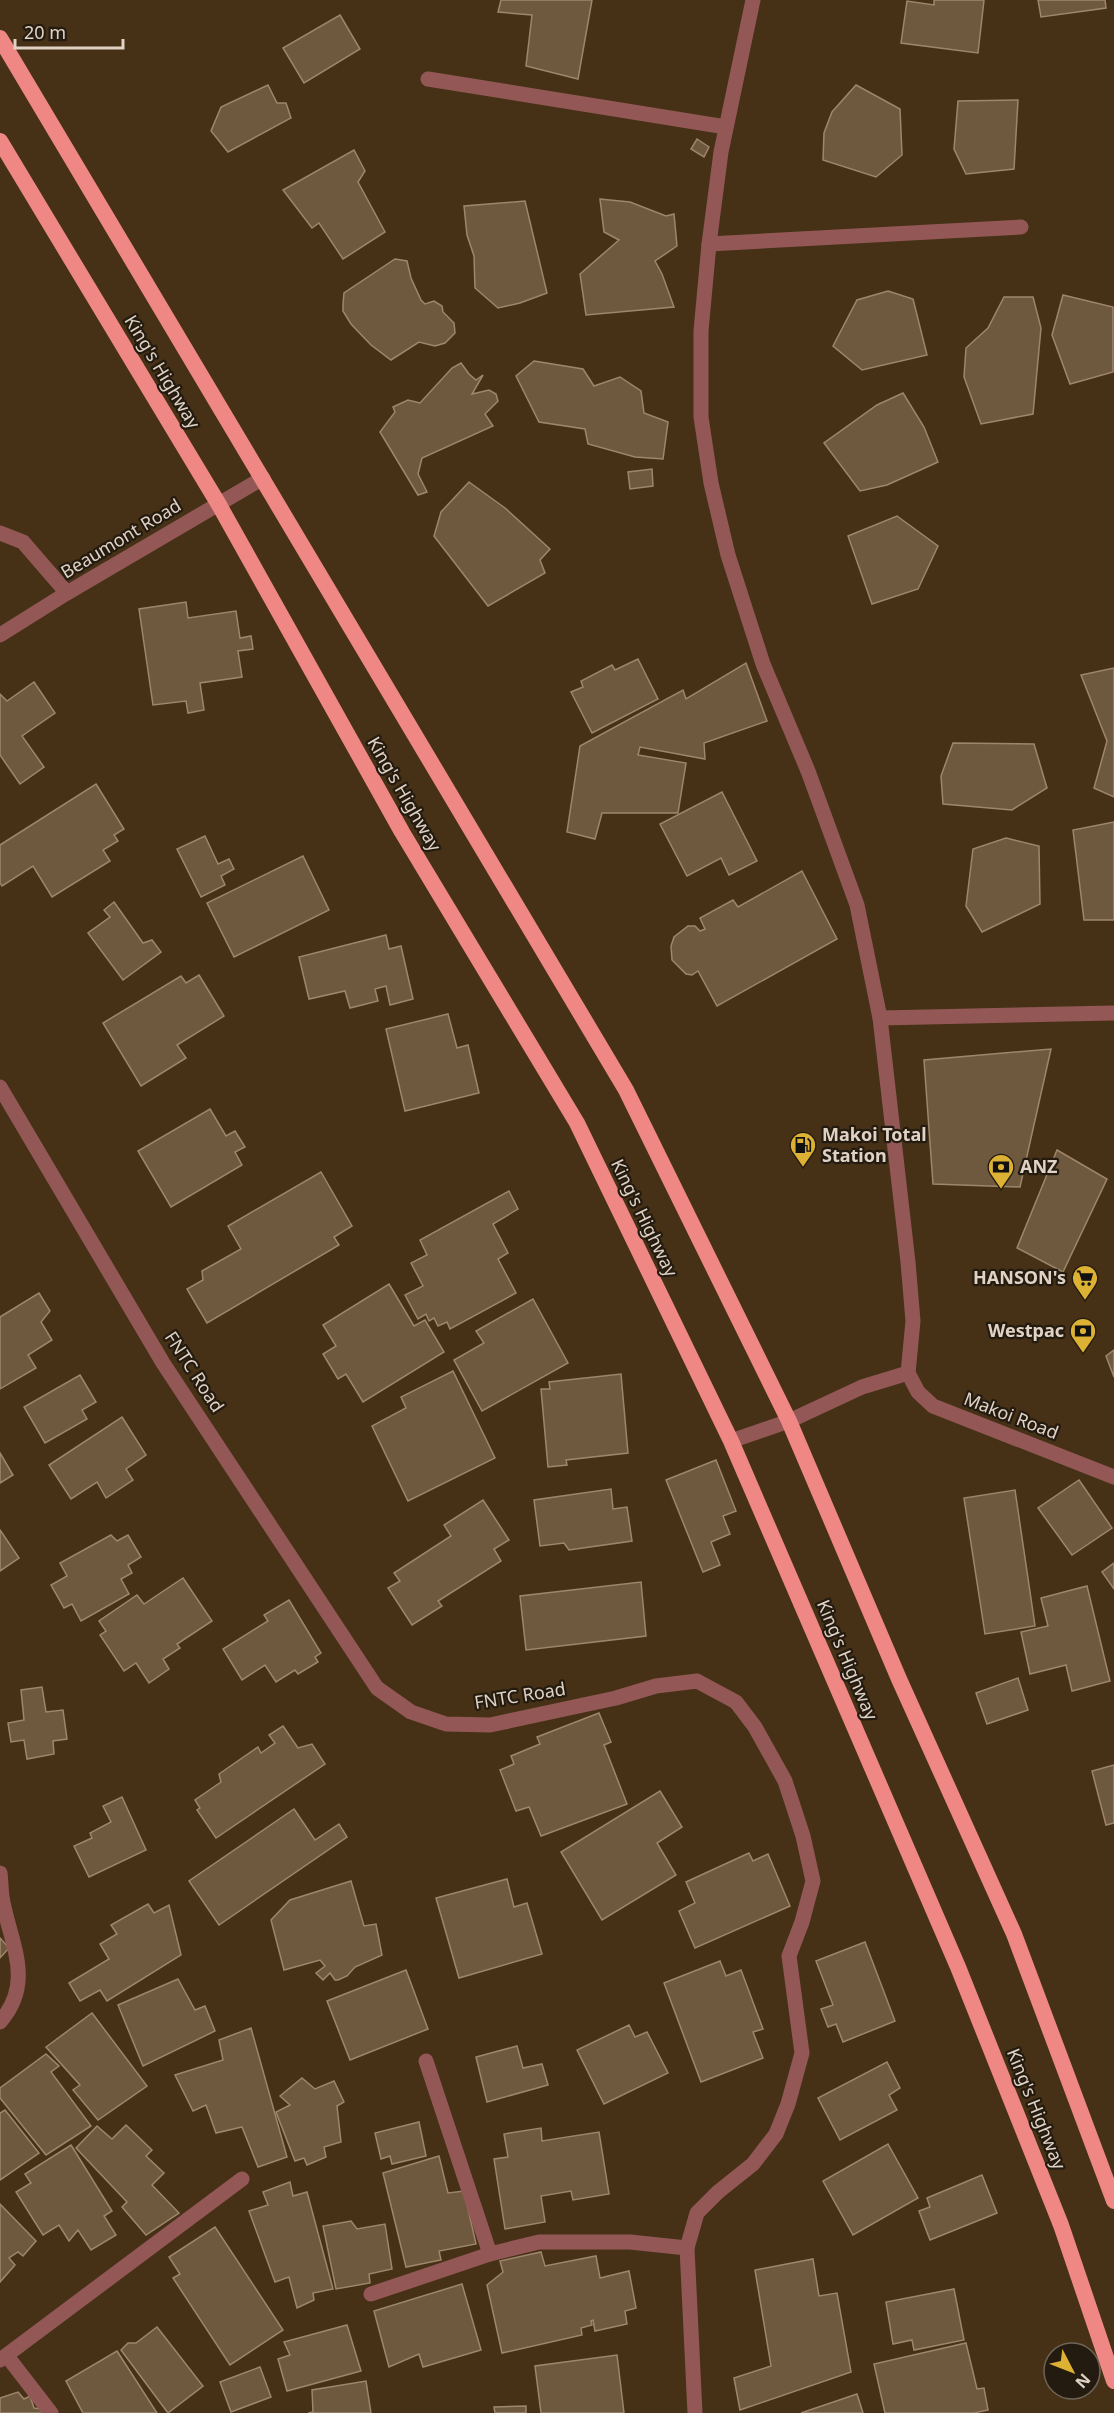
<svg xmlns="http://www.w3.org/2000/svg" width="1114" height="2413" font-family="'Noto Sans',sans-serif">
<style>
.building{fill:#6e583e;stroke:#9e866b;stroke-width:1.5}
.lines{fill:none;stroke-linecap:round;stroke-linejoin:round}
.minor{stroke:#935856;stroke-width:15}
.tertiary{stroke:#935856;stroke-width:15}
.trunk{stroke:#ef8884;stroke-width:16}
.labels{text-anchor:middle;stroke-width:4.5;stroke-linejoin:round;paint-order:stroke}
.street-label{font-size:18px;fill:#e0d2c4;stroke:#241b10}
.poi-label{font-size:18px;font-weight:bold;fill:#e0d2c4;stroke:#241b10;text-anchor:start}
</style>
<rect width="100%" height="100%" fill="#463117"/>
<g class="building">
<polygon points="501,0 592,0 578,79 526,66 532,15 498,12"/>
<polygon points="934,0 984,0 978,53 901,43 907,1 934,5"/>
<polygon points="1038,0 1105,0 1106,8 1041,17"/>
<polygon points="340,15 360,49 304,83 283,48"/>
<polygon points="268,85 277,103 286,103 291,118 228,152 211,131 221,107"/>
<polygon points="856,85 900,109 902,155 876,177 823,160 824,133 832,112"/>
<polygon points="1018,100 1014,169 966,174 954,149 958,101"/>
<polygon points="697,139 709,147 704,157 691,149"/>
<polygon points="354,150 365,171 358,182 385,232 343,259 319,223 312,228 283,190"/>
<polygon points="600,199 630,202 666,216 674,214 677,246 655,261 662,274 674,307 586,315 580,274 619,240 604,232"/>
<polygon points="525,201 547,293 520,303 498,308 475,288 474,256 467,235 464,206"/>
<polygon points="395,259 407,261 411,278 421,300 425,304 434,301 442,306 443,312 454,323 455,333 445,343 435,346 419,342 391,360 371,345 351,324 343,311 343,304 344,293"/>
<polygon points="888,291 913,299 927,355 862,370 833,346 857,300"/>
<polygon points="1063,295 1113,307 1113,372 1070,384 1052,335"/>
<polygon points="1004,297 1033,297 1041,328 1033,414 981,424 964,377 966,348 988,328"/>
<polygon points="534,361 583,369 594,386 620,377 641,391 644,413 668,422 663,459 635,457 588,444 585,429 539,422 516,376"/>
<polygon points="461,363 469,374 476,380 483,375 472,394 489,390 496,394 498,401 485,414 493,426 422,458 418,474 427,492 418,495 380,432 395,412 393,407 408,400 420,403 452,368"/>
<polygon points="903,393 924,427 938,462 887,485 860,491 824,443 877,405"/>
<polygon points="652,469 653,486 630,489 628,472"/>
<polygon points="469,482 505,508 550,549 540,560 545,573 488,606 434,536 441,512"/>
<polygon points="897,516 938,546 918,589 872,604 848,536"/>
<polygon points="186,602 188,618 236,611 240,638 251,636 253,649 238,651 242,677 200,683 204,710 188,713 186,701 153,705 139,609"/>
<polygon points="638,659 658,699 592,733 571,692 583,687 581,681 612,665 615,670"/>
<polygon points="746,663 767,721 704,743 705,759 640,747 638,755 686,763 678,813 602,813 595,839 567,832 580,746 683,690 686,699"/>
<polygon points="1114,668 1114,797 1094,788 1107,741 1081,675"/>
<polygon points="34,682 55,713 22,736 44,767 20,784 0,755 0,694 7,701"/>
<polygon points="953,743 1034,744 1047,788 1012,810 943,804 941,776"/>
<polygon points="96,784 124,829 114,835 118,841 103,850 110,861 52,897 33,866 2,886 0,883 0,845"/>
<polygon points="722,792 757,861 729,875 721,858 687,876 660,824"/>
<polygon points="1114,822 1114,920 1084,920 1073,830"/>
<polygon points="205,836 218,864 229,859 234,869 221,876 225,885 201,897 177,849"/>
<polygon points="1006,838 1039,846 1040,904 982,932 966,906 973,849"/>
<polygon points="303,856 329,910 234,957 207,903"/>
<polygon points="802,871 837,939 717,1006 698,971 692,975 686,974 672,960 671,946 674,937 688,926 695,926 700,931 705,929 700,918 733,900 738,907"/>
<polygon points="114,902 143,943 152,940 161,952 123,980 88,933 110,917 104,910"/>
<polygon points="386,935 389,949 401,946 413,999 390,1005 386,986 375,989 378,1001 350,1008 345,991 309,999 299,957"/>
<polygon points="199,975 224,1016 177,1045 186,1058 141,1086 103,1023 181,976 186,983"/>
<polygon points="448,1014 457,1048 468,1045 479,1093 405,1111 386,1029"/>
<polygon points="1051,1049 1020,1187 933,1184 924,1060"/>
<polygon points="210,1109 226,1136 235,1131 245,1147 235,1152 242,1165 171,1207 138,1151"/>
<polygon points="1057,1150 1107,1179 1063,1272 1017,1248"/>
<polygon points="321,1172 352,1226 334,1237 339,1245 207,1323 187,1289 203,1280 202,1271 241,1249 228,1226"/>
<polygon points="509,1191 518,1209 493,1224 508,1253 498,1259 516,1293 450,1329 447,1322 438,1326 434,1318 429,1321 426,1314 418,1319 405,1295 423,1286 411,1263 427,1255 420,1240"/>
<polygon points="389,1284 414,1326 425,1320 444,1352 363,1402 346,1374 338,1379 323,1354 336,1346 323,1325"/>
<polygon points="39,1293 50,1311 41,1322 52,1340 28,1355 36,1368 0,1389 0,1317"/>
<polygon points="533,1299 568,1363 482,1411 454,1360 484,1343 476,1331"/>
<polygon points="1114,1350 1114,1377 1106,1356"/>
<polygon points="453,1371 495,1458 408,1501 372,1426 406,1408 401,1397"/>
<polygon points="621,1374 628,1453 566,1460 567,1465 548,1467 541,1389 550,1389 549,1382"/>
<polygon points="80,1375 96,1402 82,1410 87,1419 45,1443 24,1407"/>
<polygon points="122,1417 146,1455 126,1469 133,1480 106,1498 97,1482 71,1499 49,1465"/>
<polygon points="0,1453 13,1475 0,1483"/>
<polygon points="716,1460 736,1511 723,1516 730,1534 711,1542 720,1565 703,1572 666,1480"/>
<polygon points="1079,1480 1112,1528 1072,1555 1038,1508"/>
<polygon points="611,1489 613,1509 627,1507 632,1541 569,1550 564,1543 540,1546 534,1500"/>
<polygon points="1015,1490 1035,1626 985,1634 964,1498"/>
<polygon points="483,1500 509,1540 494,1549 501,1561 438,1601 442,1606 412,1625 388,1588 400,1581 394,1573 451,1536 444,1525"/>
<polygon points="0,1530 19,1558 0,1571"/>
<polygon points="111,1535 117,1541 128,1535 141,1557 128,1565 132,1573 121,1579 129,1594 81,1621 72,1604 64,1608 51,1585 67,1576 60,1563"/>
<polygon points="1114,1563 1114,1589 1102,1572"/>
<polygon points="183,1578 212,1621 177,1644 180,1648 163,1659 169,1669 149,1683 136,1663 124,1671 100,1635 106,1631 99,1621 137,1595 144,1604"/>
<polygon points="641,1582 646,1636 526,1650 520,1596"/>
<polygon points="1087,1586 1110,1681 1072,1691 1066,1665 1030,1674 1021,1632 1048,1626 1041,1598"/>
<polygon points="289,1600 321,1653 315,1657 318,1662 298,1674 295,1670 276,1682 265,1665 242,1680 223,1649 268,1621 264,1615"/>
<polygon points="1018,1678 1028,1710 987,1724 976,1693"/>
<polygon points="42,1687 46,1712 63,1710 67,1739 53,1741 54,1754 27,1759 24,1740 11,1742 8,1723 24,1720 21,1690"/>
<polygon points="599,1713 611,1742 604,1745 627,1804 541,1836 529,1807 516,1811 500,1770 514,1764 511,1756 540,1744 537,1737"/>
<polygon points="283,1726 298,1748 312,1744 325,1764 216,1838 197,1810 200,1808 195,1800 221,1782 219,1774 258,1747 261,1753 275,1743 269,1735"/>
<polygon points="1114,1765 1114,1823 1106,1825 1092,1771"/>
<polygon points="660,1791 682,1827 657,1843 676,1875 602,1920 561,1852"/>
<polygon points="122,1797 146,1850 89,1877 74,1846 92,1838 90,1833 111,1822 103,1806"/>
<polygon points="294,1809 315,1840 339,1824 347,1837 219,1925 189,1881"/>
<polygon points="749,1853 753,1861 768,1854 790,1906 695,1948 679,1911 695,1903 686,1882"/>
<polygon points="507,1879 514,1907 527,1903 542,1954 459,1978 436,1898"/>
<polygon points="351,1881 364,1926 376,1924 382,1955 355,1967 347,1976 338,1980 335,1980 330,1973 323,1980 316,1973 325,1966 320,1960 284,1970 271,1920 290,1900"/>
<polygon points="148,1904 154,1913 169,1905 181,1955 107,2001 100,1990 80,2001 69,1983 109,1959 100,1944 117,1934 111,1925"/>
<polygon points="0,1938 9,1948 0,1958"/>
<polygon points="865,1942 895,2021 843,2042 836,2024 828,2027 821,2009 833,2005 816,1961"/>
<polygon points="720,1961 726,1976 741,1970 763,2029 753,2032 763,2058 701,2082 664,1983"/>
<polygon points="406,1970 428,2029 350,2060 327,2001"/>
<polygon points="178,1979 195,2010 205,2006 215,2031 143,2066 118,2005"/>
<polygon points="92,2013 147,2086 98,2120 73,2090 80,2085 46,2047"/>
<polygon points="629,2025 635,2037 647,2032 668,2073 604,2104 577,2050"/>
<polygon points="251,2028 287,2157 258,2167 242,2127 216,2133 206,2105 193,2111 175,2075 223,2060 219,2040"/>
<polygon points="517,2046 523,2068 542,2064 548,2085 487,2102 476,2057"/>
<polygon points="46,2054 59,2066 51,2072 91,2126 46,2155 0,2098 0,2088"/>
<polygon points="887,2062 900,2088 889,2095 897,2110 840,2140 818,2098"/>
<polygon points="302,2078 315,2089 334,2081 344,2102 337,2106 341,2142 324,2147 326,2157 307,2165 304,2158 295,2161 276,2112 290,2105 280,2096"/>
<polygon points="5,2110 39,2153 0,2180 0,2113"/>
<polygon points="419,2122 426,2156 392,2164 390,2156 381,2159 375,2133"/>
<polygon points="126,2125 152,2150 146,2156 164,2173 152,2185 179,2213 146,2235 122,2207 127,2202 76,2148 97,2126 112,2139"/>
<polygon points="541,2128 542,2141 599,2132 609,2194 573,2200 571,2191 541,2196 545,2222 505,2229 494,2159 508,2157 504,2134"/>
<polygon points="888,2144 918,2198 853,2235 823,2181"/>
<polygon points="71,2145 112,2211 104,2216 116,2235 91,2250 78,2230 69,2241 59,2225 43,2235 16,2192 31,2183 25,2174"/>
<polygon points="439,2156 448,2193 464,2191 476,2244 439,2251 441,2260 406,2267 383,2173"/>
<polygon points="982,2175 997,2213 930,2240 919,2211 930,2207 927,2198"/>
<polygon points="290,2182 293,2196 307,2192 333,2289 313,2293 314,2300 297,2308 289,2277 275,2282 249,2211 268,2205 263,2192"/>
<polygon points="0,2204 36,2241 23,2256 18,2252 9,2258 15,2265 0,2282"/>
<polygon points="351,2221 357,2229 385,2224 392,2269 369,2274 370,2283 336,2289 323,2226"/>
<polygon points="215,2227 283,2330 230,2365 173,2278 180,2274 169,2257"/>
<polygon points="541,2252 545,2266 596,2256 600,2278 629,2271 636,2308 625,2311 627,2324 595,2331 593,2320 591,2321 592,2325 581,2328 582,2335 502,2353 487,2285 503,2272 500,2261"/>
<polygon points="813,2259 819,2296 837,2293 851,2372 740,2410 734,2378 771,2366 755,2270"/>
<polygon points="462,2284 481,2350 423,2367 419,2354 389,2367 374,2311"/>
<polygon points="954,2289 964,2340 914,2350 912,2340 893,2344 886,2302"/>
<polygon points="347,2325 361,2371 287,2391 278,2359 290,2355 284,2342"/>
<polygon points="157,2327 203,2386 168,2413 121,2350 128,2343 136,2343"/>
<polygon points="966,2343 977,2389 984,2388 988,2410 974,2413 885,2413 874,2364"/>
<polygon points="117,2351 157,2413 83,2413 66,2381"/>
<polygon points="617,2355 624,2413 541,2413 535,2366"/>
<polygon points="260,2367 271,2397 231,2412 220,2382"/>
<polygon points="366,2381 371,2413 308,2413 313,2412 312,2390"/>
<polygon points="18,2392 24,2399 30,2396 34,2408 42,2409 44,2413 0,2413 0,2398"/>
<polygon points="857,2394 863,2413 801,2413"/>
<polygon points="526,2406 526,2413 495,2413 494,2407"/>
</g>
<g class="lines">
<g class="minor">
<polyline points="428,79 726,127"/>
<polyline points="709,244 1021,227"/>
<polyline points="0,533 23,542 67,593"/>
<polyline points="0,635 67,593 263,478"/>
<polyline points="880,1018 1114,1013"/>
<polyline points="0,1087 163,1363 377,1688 411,1712 446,1724 490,1725 616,1698 656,1686 697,1681 736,1702 755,1727 785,1781 803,1836 813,1881 802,1922 789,1956 802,2053 788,2104 776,2134 753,2164 718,2192 697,2213 687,2248 695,2413"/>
<polyline points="908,1373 918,1392 933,1406 1114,1477"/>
<path d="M0,1873C1,1881 1,1889 2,1897C9,1941 36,1981 0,2022"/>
<polyline points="426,2061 490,2254"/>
<polyline points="371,2294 490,2254 539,2242 630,2242 687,2248"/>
<polyline points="7,2356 51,2413"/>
<polyline points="0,2360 242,2179"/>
</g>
<polyline class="tertiary" points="731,1441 789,1421 862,1387 908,1373 913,1321 908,1262 880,1018 857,905 808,771 763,664 728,555 711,483 701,417 701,331 709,244 721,152 753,0"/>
<g class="trunk">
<polyline points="0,38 626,1090 789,1421 899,1679 1014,1934 1114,2201"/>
<polyline points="0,141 218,503 402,832 577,1123 731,1441 958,1967 1061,2225 1114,2381"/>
</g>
</g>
<defs>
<g id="fuel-pin" transform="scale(1.35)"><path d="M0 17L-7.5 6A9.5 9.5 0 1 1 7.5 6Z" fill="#ddb133" stroke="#241b10"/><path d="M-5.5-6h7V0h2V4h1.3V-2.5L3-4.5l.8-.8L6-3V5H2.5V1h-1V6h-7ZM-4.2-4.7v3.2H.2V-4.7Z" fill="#111"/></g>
<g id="bank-pin" transform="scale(1.35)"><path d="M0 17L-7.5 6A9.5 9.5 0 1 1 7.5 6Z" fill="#ddb133" stroke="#241b10"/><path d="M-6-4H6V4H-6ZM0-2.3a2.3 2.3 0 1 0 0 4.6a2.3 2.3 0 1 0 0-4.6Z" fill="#111"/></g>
<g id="supermarket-pin" transform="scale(1.35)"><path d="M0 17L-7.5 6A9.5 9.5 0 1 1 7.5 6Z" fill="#ddb133" stroke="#241b10"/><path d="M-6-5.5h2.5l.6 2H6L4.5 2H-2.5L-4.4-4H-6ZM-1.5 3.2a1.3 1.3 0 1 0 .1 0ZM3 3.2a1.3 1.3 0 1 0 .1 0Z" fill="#111"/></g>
</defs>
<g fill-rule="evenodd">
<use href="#fuel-pin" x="803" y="1145"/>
<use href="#bank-pin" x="1001" y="1167"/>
<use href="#supermarket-pin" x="1085" y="1278"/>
<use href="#bank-pin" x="1083" y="1331"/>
</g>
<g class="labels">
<g class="street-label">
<text transform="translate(162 372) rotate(59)" y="6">King's Highway</text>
<text transform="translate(121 539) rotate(-31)" y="6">Beaumont Road</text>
<text transform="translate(404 794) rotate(60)" y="6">King's Highway</text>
<text transform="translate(644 1218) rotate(64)" y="6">King's Highway</text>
<text transform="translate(194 1372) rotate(57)" y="6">FNTC Road</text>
<text transform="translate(1011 1416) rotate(21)" y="6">Makoi Road</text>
<text transform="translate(847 1660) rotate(67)" y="6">King's Highway</text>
<text transform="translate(520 1696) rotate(-9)" y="6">FNTC Road</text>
<text transform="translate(1036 2109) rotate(68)" y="6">King's Highway</text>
</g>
<g class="poi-label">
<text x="822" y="1141">Makoi Total<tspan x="822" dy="21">Station</tspan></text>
<text x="1020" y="1173">ANZ</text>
<text x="1066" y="1284" text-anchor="end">HANSON's</text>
<text x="1064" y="1337" text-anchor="end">Westpac</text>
</g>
</g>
<g transform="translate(1072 2371) rotate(132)"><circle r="28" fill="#241b10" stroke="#6f6458" stroke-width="1.5"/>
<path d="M0-4.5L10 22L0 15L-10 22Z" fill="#ddb133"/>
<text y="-9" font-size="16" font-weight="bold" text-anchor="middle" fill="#e0d2c4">N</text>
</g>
<path d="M15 39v9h108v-9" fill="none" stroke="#e0d2c4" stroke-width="3"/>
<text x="24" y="39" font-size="18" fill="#e0d2c4" stroke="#241b10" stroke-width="4.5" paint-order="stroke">20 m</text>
</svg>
